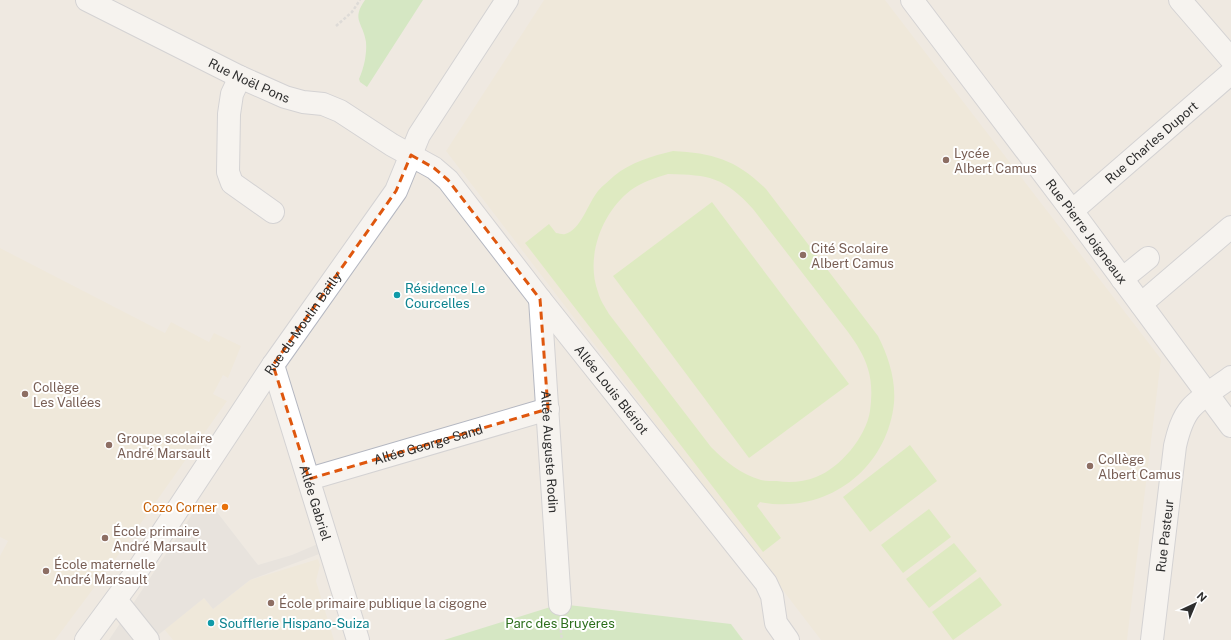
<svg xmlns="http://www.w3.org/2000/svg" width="1231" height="640" font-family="'Public Sans',sans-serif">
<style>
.education{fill:#f0e6d1}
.green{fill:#b6e59e}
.pitch{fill:#c9ec9a;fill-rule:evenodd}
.plaza{fill:#dfdcd8}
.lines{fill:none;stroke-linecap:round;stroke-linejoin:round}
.minor-casing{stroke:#b4b7c1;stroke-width:24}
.path{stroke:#c9c9c9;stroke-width:2.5;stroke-dasharray:3 2;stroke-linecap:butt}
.minor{stroke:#fff;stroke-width:22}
.marked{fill:none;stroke:#df570e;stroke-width:3;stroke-dasharray:8 5;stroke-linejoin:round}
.education-dot{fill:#8d6e63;stroke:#fff;stroke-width:1.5}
.culture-dot{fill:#0f9aa8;stroke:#fff;stroke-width:1.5}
.food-dot{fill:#e8710a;stroke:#fff;stroke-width:1.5}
.labels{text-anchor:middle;stroke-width:4;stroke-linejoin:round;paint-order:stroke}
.street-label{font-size:13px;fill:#2e2e2e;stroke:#fff}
.education-label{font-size:13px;fill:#785e54;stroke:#fff;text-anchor:start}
.culture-label{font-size:13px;fill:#0d838f;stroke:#fff;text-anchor:start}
.food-label{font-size:13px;fill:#c56008;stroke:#fff;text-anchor:end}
.park-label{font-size:13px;fill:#2c6e1b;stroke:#fff}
</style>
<rect width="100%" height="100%" fill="#efe9e1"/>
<g class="education">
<polygon points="544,0 885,0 1161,359 1127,640 821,640 446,151"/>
<polygon points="0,248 165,333 171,322 209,342 214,333 241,346 228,378 223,375 213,394 227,401 122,550 55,640 0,640 0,556 8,541 0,537"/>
<polygon points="318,559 320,565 316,581 334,640 173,640 164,629 204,598 213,609 250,580"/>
</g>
<g class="green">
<path d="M365,0H423L367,87L360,82L359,79C364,68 367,54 366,42C363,22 351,20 365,0Z"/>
<polygon points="560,604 731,624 743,640 444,640"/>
</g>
<g class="pitch">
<path d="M673,151C713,153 737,160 766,189L878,336C888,356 896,379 894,403C887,470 826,515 760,502L757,506L781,538L763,552L525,243L549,224L556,233C559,233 563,235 565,234C581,230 588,203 598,191C603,185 609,181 614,176C631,162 652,156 673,151ZM668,174C710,175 724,177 753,209L848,332C856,343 864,355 868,369C872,382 872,397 870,411C866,437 840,468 816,477C804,482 789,483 777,481C772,481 766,481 761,480C741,474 726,462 711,447L609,314C605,307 600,300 598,292C585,257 602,212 631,190C642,182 655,178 668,174Z"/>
<polygon points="712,202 849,384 749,458 613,276"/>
<polygon points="910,445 937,481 870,532 843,497"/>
<polygon points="929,509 951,537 903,573 881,545"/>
<polygon points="954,543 977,571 929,608 906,579"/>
<polygon points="980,577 1002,605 953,640 932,612"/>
</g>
<polygon class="plaza" points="197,507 213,507 258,565 292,555 327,540 330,550 250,580 213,609 204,598 152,640 109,640"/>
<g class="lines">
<g class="minor-casing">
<g id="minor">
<path id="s1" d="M87,0L240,77L285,97L303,102L323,104L340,111L392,145L434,168L448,180L540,299L766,583L772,596L776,623L788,640"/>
<path id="s2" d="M912,0L1072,211L1231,426"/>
<polyline points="1180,0 1231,59"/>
<polyline points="240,77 232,94 229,114 228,172 232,183 273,212"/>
<path id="s3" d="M1072,211L1231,73"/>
<polyline points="1122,279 1148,258"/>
<path id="s4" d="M540,299L560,604"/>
<polyline points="1141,304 1231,227"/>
<path id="s5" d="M273,365L358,640"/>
<path id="s6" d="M309,479L548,409"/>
<polyline points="116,600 148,640"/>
<path id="s7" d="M86,640L139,568L273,365L396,191L419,135L507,0"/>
<path id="s8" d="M1152,640L1175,446C1178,433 1182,418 1191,408C1201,397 1219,386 1231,377"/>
</g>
</g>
<g class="path">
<polyline points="336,26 352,12 360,0"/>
<polyline points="560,625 562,640"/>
</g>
<use href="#minor" class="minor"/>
</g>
<path d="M0 0H1231V640H0ZM411,155L434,168L448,180L540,299L548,409L309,479L273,365L396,191Z" fill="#efe9e1" fill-opacity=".55" fill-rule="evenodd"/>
<path class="marked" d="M411,155L434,168L448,180L540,299L548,409L309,479L273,365L396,191Z"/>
<g class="education-dot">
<circle cx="946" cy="160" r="4"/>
<circle cx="803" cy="255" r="4"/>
<circle cx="25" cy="394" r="4"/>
<circle cx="109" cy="445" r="4"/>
<circle cx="1090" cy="466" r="4"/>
<circle cx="105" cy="538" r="4"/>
<circle cx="46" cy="571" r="4"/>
<circle cx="271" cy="603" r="4"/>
</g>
<g class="culture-dot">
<circle cx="397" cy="295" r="4"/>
<circle cx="211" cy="623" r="4"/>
</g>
<circle class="food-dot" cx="225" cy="507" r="4"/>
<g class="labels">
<g class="street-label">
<text dy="5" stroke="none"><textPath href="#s1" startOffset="181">Rue Noël Pons</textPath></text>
<text dy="5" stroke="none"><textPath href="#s3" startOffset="105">Rue Charles Duport</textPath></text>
<text dy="5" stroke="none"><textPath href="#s2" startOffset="290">Rue Pierre Joigneaux</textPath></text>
<text dy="5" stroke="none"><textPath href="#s7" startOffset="384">Rue du Moulin Bailly</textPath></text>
<text dy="5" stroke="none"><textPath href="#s1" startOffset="672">Allée Louis Blériot</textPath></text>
<text dy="5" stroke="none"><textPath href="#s6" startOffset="124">Allée George Sand</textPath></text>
<text dy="5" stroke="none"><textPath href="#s4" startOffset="153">Allée Auguste Rodin</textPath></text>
<text dy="5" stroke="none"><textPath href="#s5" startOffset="144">Allée Gabriel</textPath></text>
<text dy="5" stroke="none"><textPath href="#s8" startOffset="105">Rue Pasteur</textPath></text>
</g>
<g class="education-label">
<text x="954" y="158">Lycée<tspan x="954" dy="15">Albert Camus</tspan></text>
<text x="811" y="253">Cité Scolaire<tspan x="811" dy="15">Albert Camus</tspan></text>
<text x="33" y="392">Collège<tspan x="33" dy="15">Les Vallées</tspan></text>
<text x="117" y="443">Groupe scolaire<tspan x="117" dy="15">André Marsault</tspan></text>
<text x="1098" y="464">Collège<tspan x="1098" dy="15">Albert Camus</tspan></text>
<text x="113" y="536">École primaire<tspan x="113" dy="15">André Marsault</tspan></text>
<text x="54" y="569">École maternelle<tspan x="54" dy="15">André Marsault</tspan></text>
<text x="279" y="608">École primaire publique la cigogne</text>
</g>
<g class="culture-label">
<text x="405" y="293">Résidence Le<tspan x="405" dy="15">Courcelles</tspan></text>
<text x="219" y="628">Soufflerie Hispano-Suiza</text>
</g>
<g class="food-label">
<text x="217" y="512">Cozo Corner</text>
</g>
<g class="park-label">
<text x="560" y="628">Parc des Bruyères</text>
</g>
</g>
<g transform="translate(1195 604) rotate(44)" stroke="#ffffff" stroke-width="3" paint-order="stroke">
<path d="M0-3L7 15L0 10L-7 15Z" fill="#2e2e2e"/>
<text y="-6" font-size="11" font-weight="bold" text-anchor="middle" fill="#2e2e2e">N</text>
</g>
</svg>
